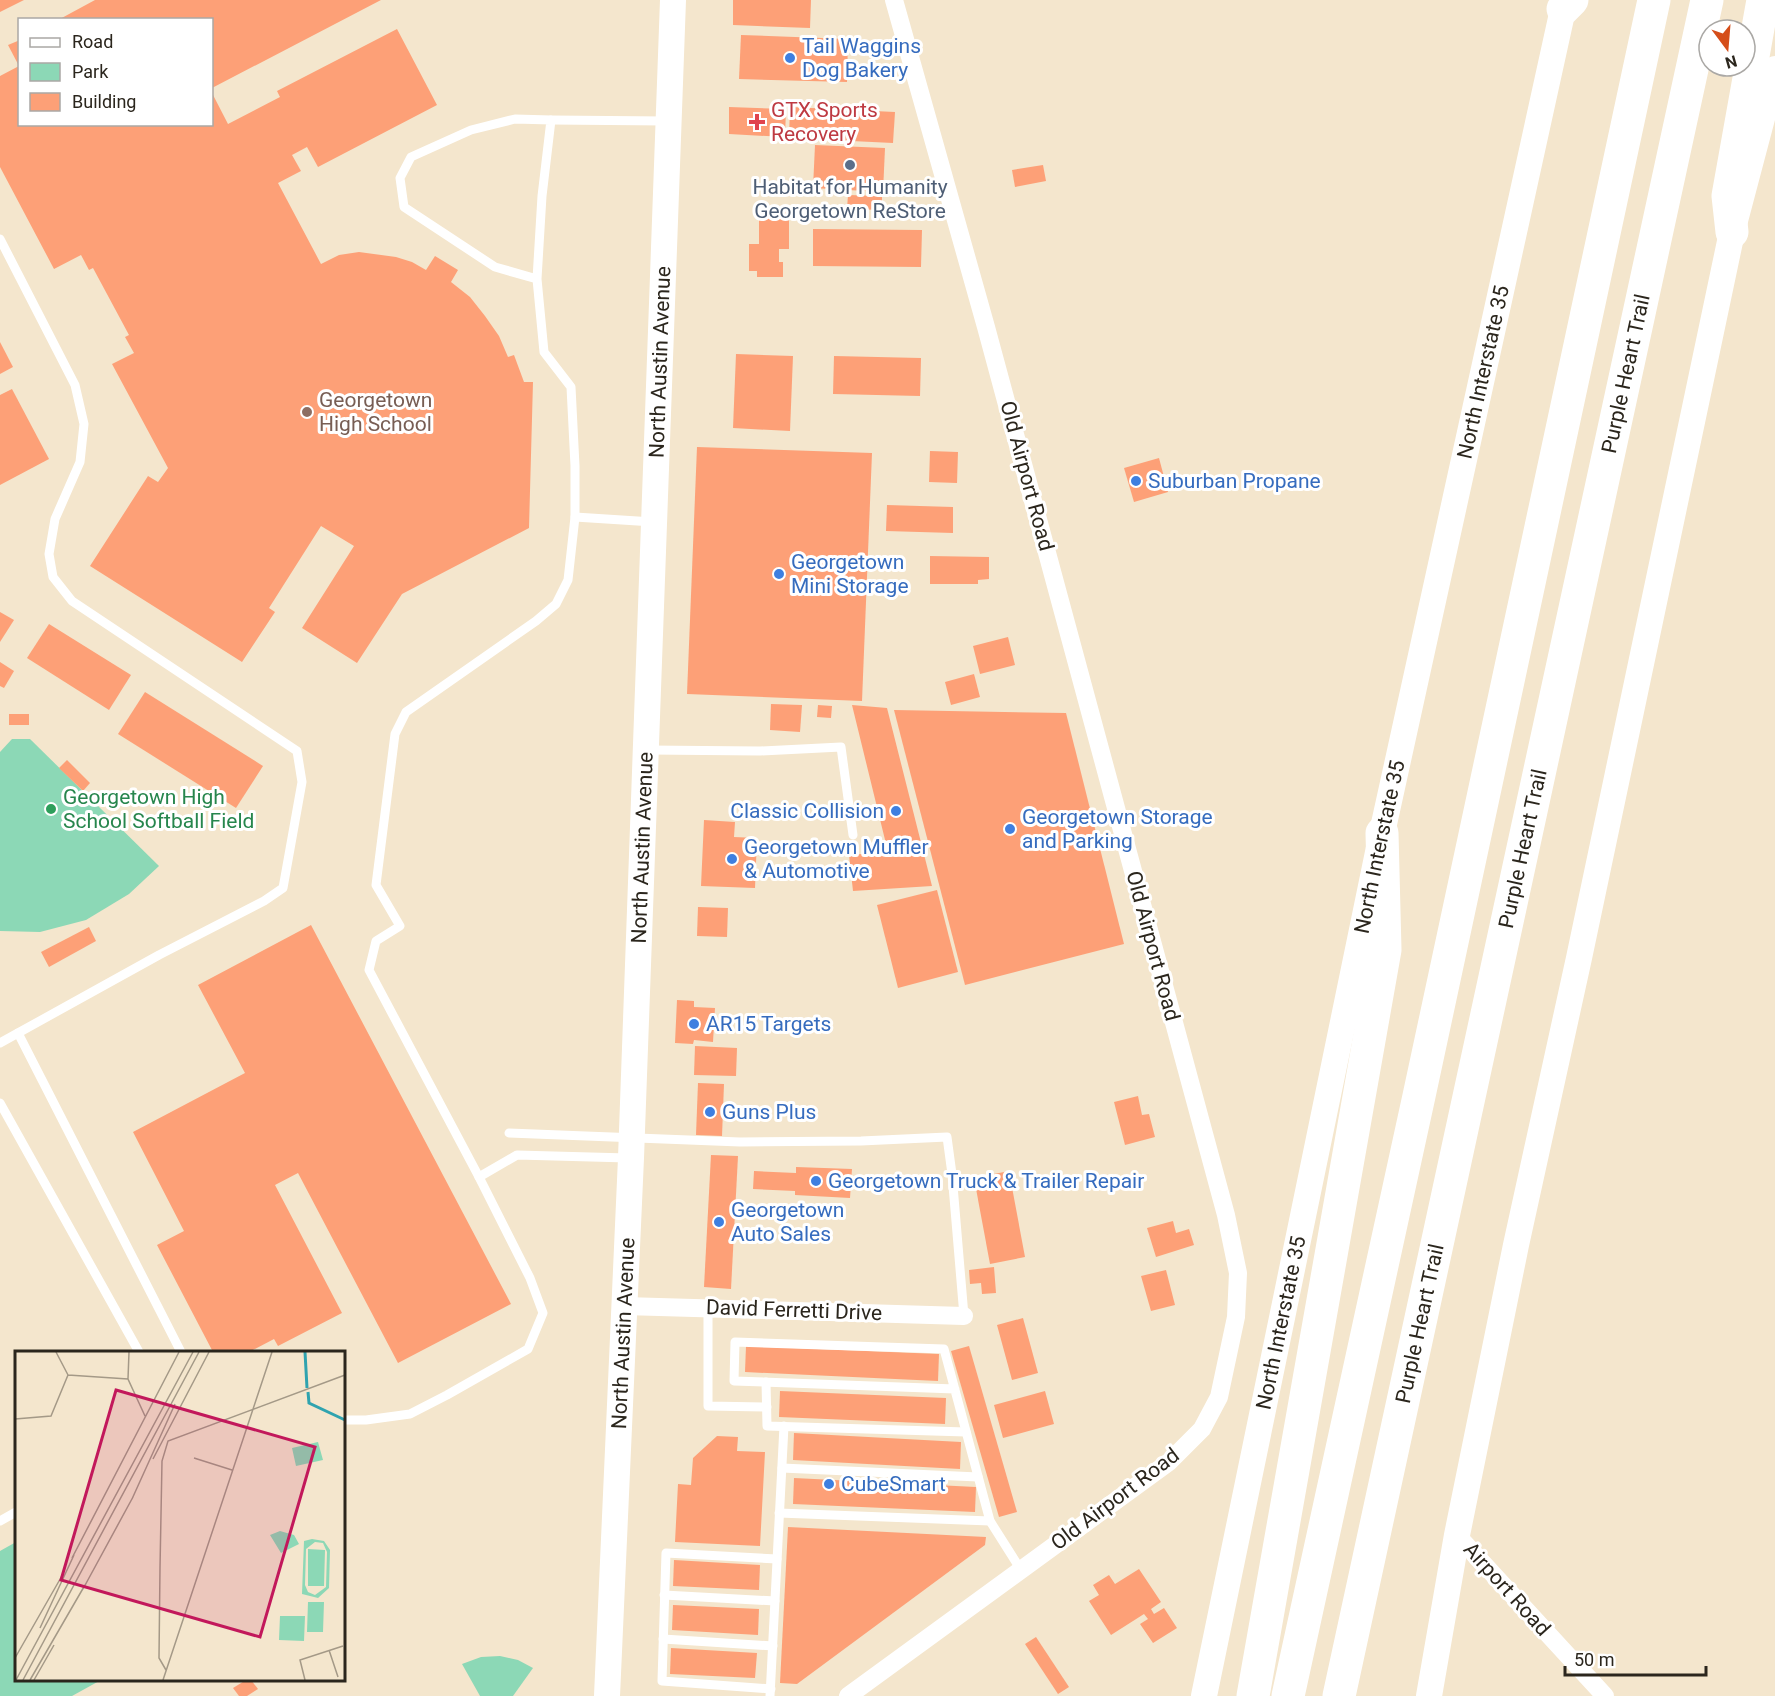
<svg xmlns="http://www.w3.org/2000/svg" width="1775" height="1696" font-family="Roboto,sans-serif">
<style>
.green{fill:#8cd8b6}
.building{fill:#fda077}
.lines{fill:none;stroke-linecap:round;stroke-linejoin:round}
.service{stroke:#fff;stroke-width:9}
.minor{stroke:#fff;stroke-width:18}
.secondary{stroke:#fff;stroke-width:26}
.motorway{stroke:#fff;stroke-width:33}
.shop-dot{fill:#3f7fe0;stroke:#fff;stroke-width:2}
.health-dot{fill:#e0444e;stroke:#fff;stroke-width:2}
.service-dot{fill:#5c6f8a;stroke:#fff;stroke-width:2}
.education-dot{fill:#8d6e63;stroke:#fff;stroke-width:2}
.leisure-dot{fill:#2e9e5b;stroke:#fff;stroke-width:2}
.labels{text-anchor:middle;stroke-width:6;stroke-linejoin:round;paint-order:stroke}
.shop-label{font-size:21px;fill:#366cbe;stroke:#fff;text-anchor:start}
.health-label{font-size:21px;fill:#be3a42;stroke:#fff;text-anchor:start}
.service-label{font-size:21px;fill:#4e5e75;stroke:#fff}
.street-label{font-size:21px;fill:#2b261d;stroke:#fff}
.education-label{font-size:21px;fill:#785e54;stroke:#fff;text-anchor:start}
.leisure-label{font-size:21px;fill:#27864d;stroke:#fff;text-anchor:start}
.inset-river{fill:none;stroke:#2fa3af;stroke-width:3}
.inset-road{fill:none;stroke:#a49987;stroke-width:1.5}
.view{fill:#c2185b;fill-opacity:0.15;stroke:#c2185b;stroke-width:3}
.inset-edge{fill:none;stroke:#2b261d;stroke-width:3}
</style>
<rect width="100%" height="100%" fill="#f4e6cd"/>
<g class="green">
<polygon points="12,739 30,739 159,866 129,894 86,920 40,932 0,931 0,752"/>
<polygon points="16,1542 16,1680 101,1680 72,1696 0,1696 0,1551"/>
<polygon points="500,1656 518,1660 533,1668 513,1696 480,1696 462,1664 481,1657"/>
</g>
<g class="building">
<polygon points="0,0 24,0 0,12"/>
<polygon points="95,0 381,0 212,88 212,20 58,20"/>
<polygon points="733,0 811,0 810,28 733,25"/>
<polygon points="397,29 437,105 318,167 307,147 292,155 301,171 278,183 321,264 339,255 359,252 396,257 412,262 426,270 435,256 458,270 451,282 470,297 485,316 499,336 508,357 514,355 524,382 533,382 529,528 402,594 357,663 302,628 354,546 321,526 269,608 275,612 242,662 90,566 148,476 158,482 168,468 112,364 134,353 125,337 129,335 93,268 89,270 81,255 54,269 0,167 0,76 19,66 8,45 20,40 20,124 212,124 212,93 228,124 280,97 277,91"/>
<polygon points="741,35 848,39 847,82 739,79"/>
<polygon points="729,107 786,109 785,137 729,134"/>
<polygon points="790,107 895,112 893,143 789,138"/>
<polygon points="815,145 885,148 883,192 813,188"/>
<polygon points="1043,165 1046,181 1015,187 1012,170"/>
<polygon points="848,195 882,196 882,210 847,209"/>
<polygon points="759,211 789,211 789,249 779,249 779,262 783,262 783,277 757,277 757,271 749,271 749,244 759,244"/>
<polygon points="813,229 922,230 921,267 813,266"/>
<polygon points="0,342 13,367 0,374"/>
<polygon points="736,354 793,356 790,431 733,428"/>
<polygon points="834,356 921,358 920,396 833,394"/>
<polygon points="12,389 49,459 0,485 0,395"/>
<polygon points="697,447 872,453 862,701 687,694"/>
<polygon points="930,451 958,452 957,483 929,482"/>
<polygon points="1159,458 1168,492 1134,502 1124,468"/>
<polygon points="887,505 953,507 953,533 886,531"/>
<polygon points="930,556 989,557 989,579 978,580 978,584 930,584"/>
<polygon points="0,612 14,620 0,642"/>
<polygon points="49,624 131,675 109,710 27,658"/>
<polygon points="1008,637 1015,665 980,674 973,646"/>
<polygon points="0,662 14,671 4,688 0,686"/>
<polygon points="974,674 980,697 951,705 945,682"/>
<polygon points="145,692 263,766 236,808 118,734"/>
<polygon points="771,704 802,705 800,732 770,730"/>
<polygon points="818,705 832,706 831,718 817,717"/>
<polygon points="852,705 887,708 932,886 853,891 849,855 888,852"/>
<polygon points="894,710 1066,713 1124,944 965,985"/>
<rect x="9" y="714" width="20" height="11"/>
<polygon points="67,760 90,783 83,791 59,768"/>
<polygon points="704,820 735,822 734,837 757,838 755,888 701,886"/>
<polygon points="937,890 958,972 898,988 877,905"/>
<polygon points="698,907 728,908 727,937 697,936"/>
<polygon points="311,925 511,1304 398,1363 298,1173 275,1185 342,1313 278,1346 274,1339 249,1352 213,1352 157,1245 184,1231 133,1132 245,1073 198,985"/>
<polygon points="89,927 96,941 49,967 41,952"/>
<polygon points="677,1000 694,1001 694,1007 715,1008 713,1042 694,1040 693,1044 675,1043"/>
<polygon points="695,1046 737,1048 736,1076 694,1075"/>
<polygon points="698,1083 724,1084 722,1136 696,1135"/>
<polygon points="1138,1096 1142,1115 1149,1114 1155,1137 1125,1145 1114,1102"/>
<polygon points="711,1155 738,1156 731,1289 704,1287"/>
<polygon points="796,1167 852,1169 850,1198 795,1195 795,1191 753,1189 754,1171 796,1173"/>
<polygon points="1009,1171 1025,1257 990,1264 974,1178"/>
<polygon points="1173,1221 1176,1233 1189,1229 1194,1245 1156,1257 1147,1228"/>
<polygon points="994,1267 996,1293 982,1294 981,1283 970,1284 969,1270"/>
<polygon points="1166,1270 1175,1305 1151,1311 1141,1276"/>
<polygon points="1023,1318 1038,1373 1012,1380 997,1325"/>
<polygon points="746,1346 939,1354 938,1381 745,1372"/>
<polygon points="969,1346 1017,1512 999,1517 951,1351"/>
<polygon points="780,1391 946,1398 945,1424 779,1417"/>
<polygon points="1045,1391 1054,1424 1003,1438 994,1405"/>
<polygon points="794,1433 961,1442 960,1469 793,1460"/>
<polygon points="717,1436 738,1437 737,1451 765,1452 760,1546 675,1542 678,1484 691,1485 693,1458"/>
<polygon points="794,1478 976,1487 975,1512 793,1504"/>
<polygon points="788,1527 986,1537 985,1545 797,1684 780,1683"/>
<polygon points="674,1560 760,1565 759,1590 673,1586"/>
<polygon points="1139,1569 1161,1602 1151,1609 1154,1614 1164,1608 1177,1628 1153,1643 1140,1624 1148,1619 1144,1614 1111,1635 1089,1601 1099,1595 1093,1585 1109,1575 1115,1584"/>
<polygon points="673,1605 759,1609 758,1635 672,1630"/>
<polygon points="1036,1637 1069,1687 1058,1694 1025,1644"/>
<polygon points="671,1648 757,1653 755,1678 670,1674"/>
<polygon points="246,1680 251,1680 258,1689 247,1696 239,1696 233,1688"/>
</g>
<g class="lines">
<g class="service">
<polyline points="551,120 666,121"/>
<polyline points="0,239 75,385 84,424 80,462 55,519 49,554 53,577 72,601 297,751 302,782 283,888 264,901 159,955 18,1033 181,1352"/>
<polyline points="575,517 653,522"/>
<polyline points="648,750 760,751 841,747 853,835"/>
<polyline points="0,1043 18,1033"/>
<polyline points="0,1103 139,1352"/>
<polyline points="509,1133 740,1142 861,1141 947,1137 952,1174 964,1316"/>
<polyline points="479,1177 369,970 376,941 400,926 376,885 395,734 406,712 536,621 556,604 568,580 575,517 575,466 571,387 544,352 537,279 495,267 404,207 400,178 411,157 471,130 515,119 551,120 542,196 537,279"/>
<polyline points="708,1307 708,1406 767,1407"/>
<polyline points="766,1382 767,1426 966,1432"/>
<polyline points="955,1389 734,1381 735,1342 944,1349 990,1521 1021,1570"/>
<polyline points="344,1420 366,1420 410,1414 447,1395 528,1349 543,1313 530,1278 479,1177 517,1155 628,1158"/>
<polyline points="782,1468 978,1477"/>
<polyline points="779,1513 990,1521"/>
<polyline points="0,1521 16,1512"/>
<polyline points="664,1595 775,1601"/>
<polyline points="663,1639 773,1646"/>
<polyline points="771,1689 662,1681 666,1553 777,1559"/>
<polyline points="770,1696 784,1426"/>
</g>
<g class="minor">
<polyline points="624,1306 964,1316"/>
<polyline points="1457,1535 1605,1696"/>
<polyline points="848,1696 1169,1462 1202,1429 1219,1397 1236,1317 1238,1273 1226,1215 986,327 894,0"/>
</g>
<g class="secondary">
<path id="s1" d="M607,1696L631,1158L673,0"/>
<path id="s2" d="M1204,1696L1382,833L1565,0"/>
<polyline points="1429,1696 1457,1535 1516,1245 1579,958 1732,232 1775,69"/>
</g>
<g class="motorway">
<polyline points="1563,9 1572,0"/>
<polyline points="1732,232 1728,196 1763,0"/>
<polyline points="1253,1696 1385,950 1382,833"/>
<polyline points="1288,1696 1419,1096 1654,0"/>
<path id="s3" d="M1339,1696L1707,0"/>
</g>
</g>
<g class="shop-dot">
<circle cx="790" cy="58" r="6"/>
<circle cx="1136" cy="481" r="6"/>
<circle cx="779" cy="574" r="6"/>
<circle cx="896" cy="811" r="6"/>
<circle cx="1010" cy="829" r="6"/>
<circle cx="732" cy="859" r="6"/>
<circle cx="694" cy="1024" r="6"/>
<circle cx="710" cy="1112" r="6"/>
<circle cx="816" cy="1181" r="6"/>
<circle cx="719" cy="1222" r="6"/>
<circle cx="829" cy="1484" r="6"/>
</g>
<path class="health-dot" d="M754 113h6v6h6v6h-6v6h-6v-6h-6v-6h6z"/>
<circle class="service-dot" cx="850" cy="165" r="6"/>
<circle class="education-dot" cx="307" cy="412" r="6"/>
<circle class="leisure-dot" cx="51" cy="809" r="6"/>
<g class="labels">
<g class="shop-label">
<text x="802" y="53">Tail Waggins<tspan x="802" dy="24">Dog Bakery</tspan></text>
<text x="1148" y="488">Suburban Propane</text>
<text x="791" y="569">Georgetown<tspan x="791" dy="24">Mini Storage</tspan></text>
<text x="884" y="818" text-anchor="end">Classic Collision</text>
<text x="1022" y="824">Georgetown Storage<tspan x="1022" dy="24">and Parking</tspan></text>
<text x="744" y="854">Georgetown Muffler<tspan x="744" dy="24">&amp; Automotive</tspan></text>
<text x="706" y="1031">AR15 Targets</text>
<text x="722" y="1119">Guns Plus</text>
<text x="828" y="1188">Georgetown Truck &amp; Trailer Repair</text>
<text x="731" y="1217">Georgetown<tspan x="731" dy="24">Auto Sales</tspan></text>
<text x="841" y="1491">CubeSmart</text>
</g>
<g class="health-label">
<text x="771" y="117">GTX Sports<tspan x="771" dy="24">Recovery</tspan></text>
</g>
<g class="service-label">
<text x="850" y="194">Habitat for Humanity<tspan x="850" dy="24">Georgetown ReStore</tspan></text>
</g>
<g class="street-label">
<text dy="7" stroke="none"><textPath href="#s1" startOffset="1335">North Austin Avenue</textPath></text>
<text dy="7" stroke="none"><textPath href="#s2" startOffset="1353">North Interstate 35</textPath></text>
<text dy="7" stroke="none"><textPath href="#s3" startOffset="1353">Purple Heart Trail</textPath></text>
<text transform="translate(1027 476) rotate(75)" y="7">Old Airport Road</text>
<text dy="7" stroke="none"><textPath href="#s2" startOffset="867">North Interstate 35</textPath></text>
<text dy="7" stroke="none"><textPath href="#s1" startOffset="849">North Austin Avenue</textPath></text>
<text dy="7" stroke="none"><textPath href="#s3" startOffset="867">Purple Heart Trail</textPath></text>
<text transform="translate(1153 946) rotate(75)" y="7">Old Airport Road</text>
<text transform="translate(794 1310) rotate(2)" y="7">David Ferretti Drive</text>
<text dy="7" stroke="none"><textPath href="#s2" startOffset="381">North Interstate 35</textPath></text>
<text dy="7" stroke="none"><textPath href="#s3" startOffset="381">Purple Heart Trail</textPath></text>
<text dy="7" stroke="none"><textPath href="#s1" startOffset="363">North Austin Avenue</textPath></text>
<text transform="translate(1115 1499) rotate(-37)" y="7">Old Airport Road</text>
<text transform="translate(1507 1589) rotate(48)" y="7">Airport Road</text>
</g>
<g class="education-label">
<text x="319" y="407">Georgetown<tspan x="319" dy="24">High School</tspan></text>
</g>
<g class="leisure-label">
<text x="63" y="804">Georgetown High<tspan x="63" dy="24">School Softball Field</tspan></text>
</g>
</g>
<g transform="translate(15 1351)">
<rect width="330" height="330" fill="#f4e6cd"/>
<path d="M303,91L308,109L281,115L277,97ZM265,180L279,184L284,193L266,202L255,184ZM297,188L309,190L315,199L314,237L303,247L287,243L289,190ZM300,191L308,192L312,201L311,236L300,244L293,241L290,234L291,198ZM293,198L310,199L309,235H293ZM293,251H309L308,281H292ZM265,265H290L289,290L264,289Z" fill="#8cd8b6" fill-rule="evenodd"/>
<path class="inset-river" d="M290,1L292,37M293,41L294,52L330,69"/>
<path class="inset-road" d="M41,1L53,24M114,1L113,28L130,65M53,24L113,28M0,68L36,65L53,24M179,107L217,119M138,108L194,1M117,148L160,53M57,207L164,1M68,238L118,146M25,277L59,204M314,299L323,326M0,307L48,223M151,319L144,307L145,217L147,110L153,90L330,24M1,329L178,1M8,329L184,1M15,329L70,234M19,329L39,294M148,329L257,1M290,329L285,309L328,295"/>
<path class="view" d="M101,39L300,96L245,286L46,229Z"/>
<rect width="330" height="330" class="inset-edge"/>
</g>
<rect x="18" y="18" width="195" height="108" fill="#ffffff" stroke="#aaa8a5" stroke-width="1.5"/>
<rect x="30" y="38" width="30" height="9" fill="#ffffff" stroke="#aaa8a5" stroke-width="1.5"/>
<text x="72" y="48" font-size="18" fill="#2b261d">Road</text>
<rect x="30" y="63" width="30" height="18" fill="#8cd8b6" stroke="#aaa8a5" stroke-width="1.5"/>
<text x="72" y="78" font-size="18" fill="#2b261d">Park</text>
<rect x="30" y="93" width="30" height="18" fill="#fda077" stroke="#aaa8a5" stroke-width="1.5"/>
<text x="72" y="108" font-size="18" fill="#2b261d">Building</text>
<g transform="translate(1727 48) rotate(164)"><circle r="28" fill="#ffffff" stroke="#aaa8a5" stroke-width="1.5"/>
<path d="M0-4.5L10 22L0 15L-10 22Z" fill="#d54e1a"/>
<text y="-9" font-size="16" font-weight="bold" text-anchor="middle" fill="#2b261d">N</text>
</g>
<path d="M1565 1666v9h141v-9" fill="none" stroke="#2b261d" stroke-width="3"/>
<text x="1574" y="1666" font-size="18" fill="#2b261d" stroke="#ffffff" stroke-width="4.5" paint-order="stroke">50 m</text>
</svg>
